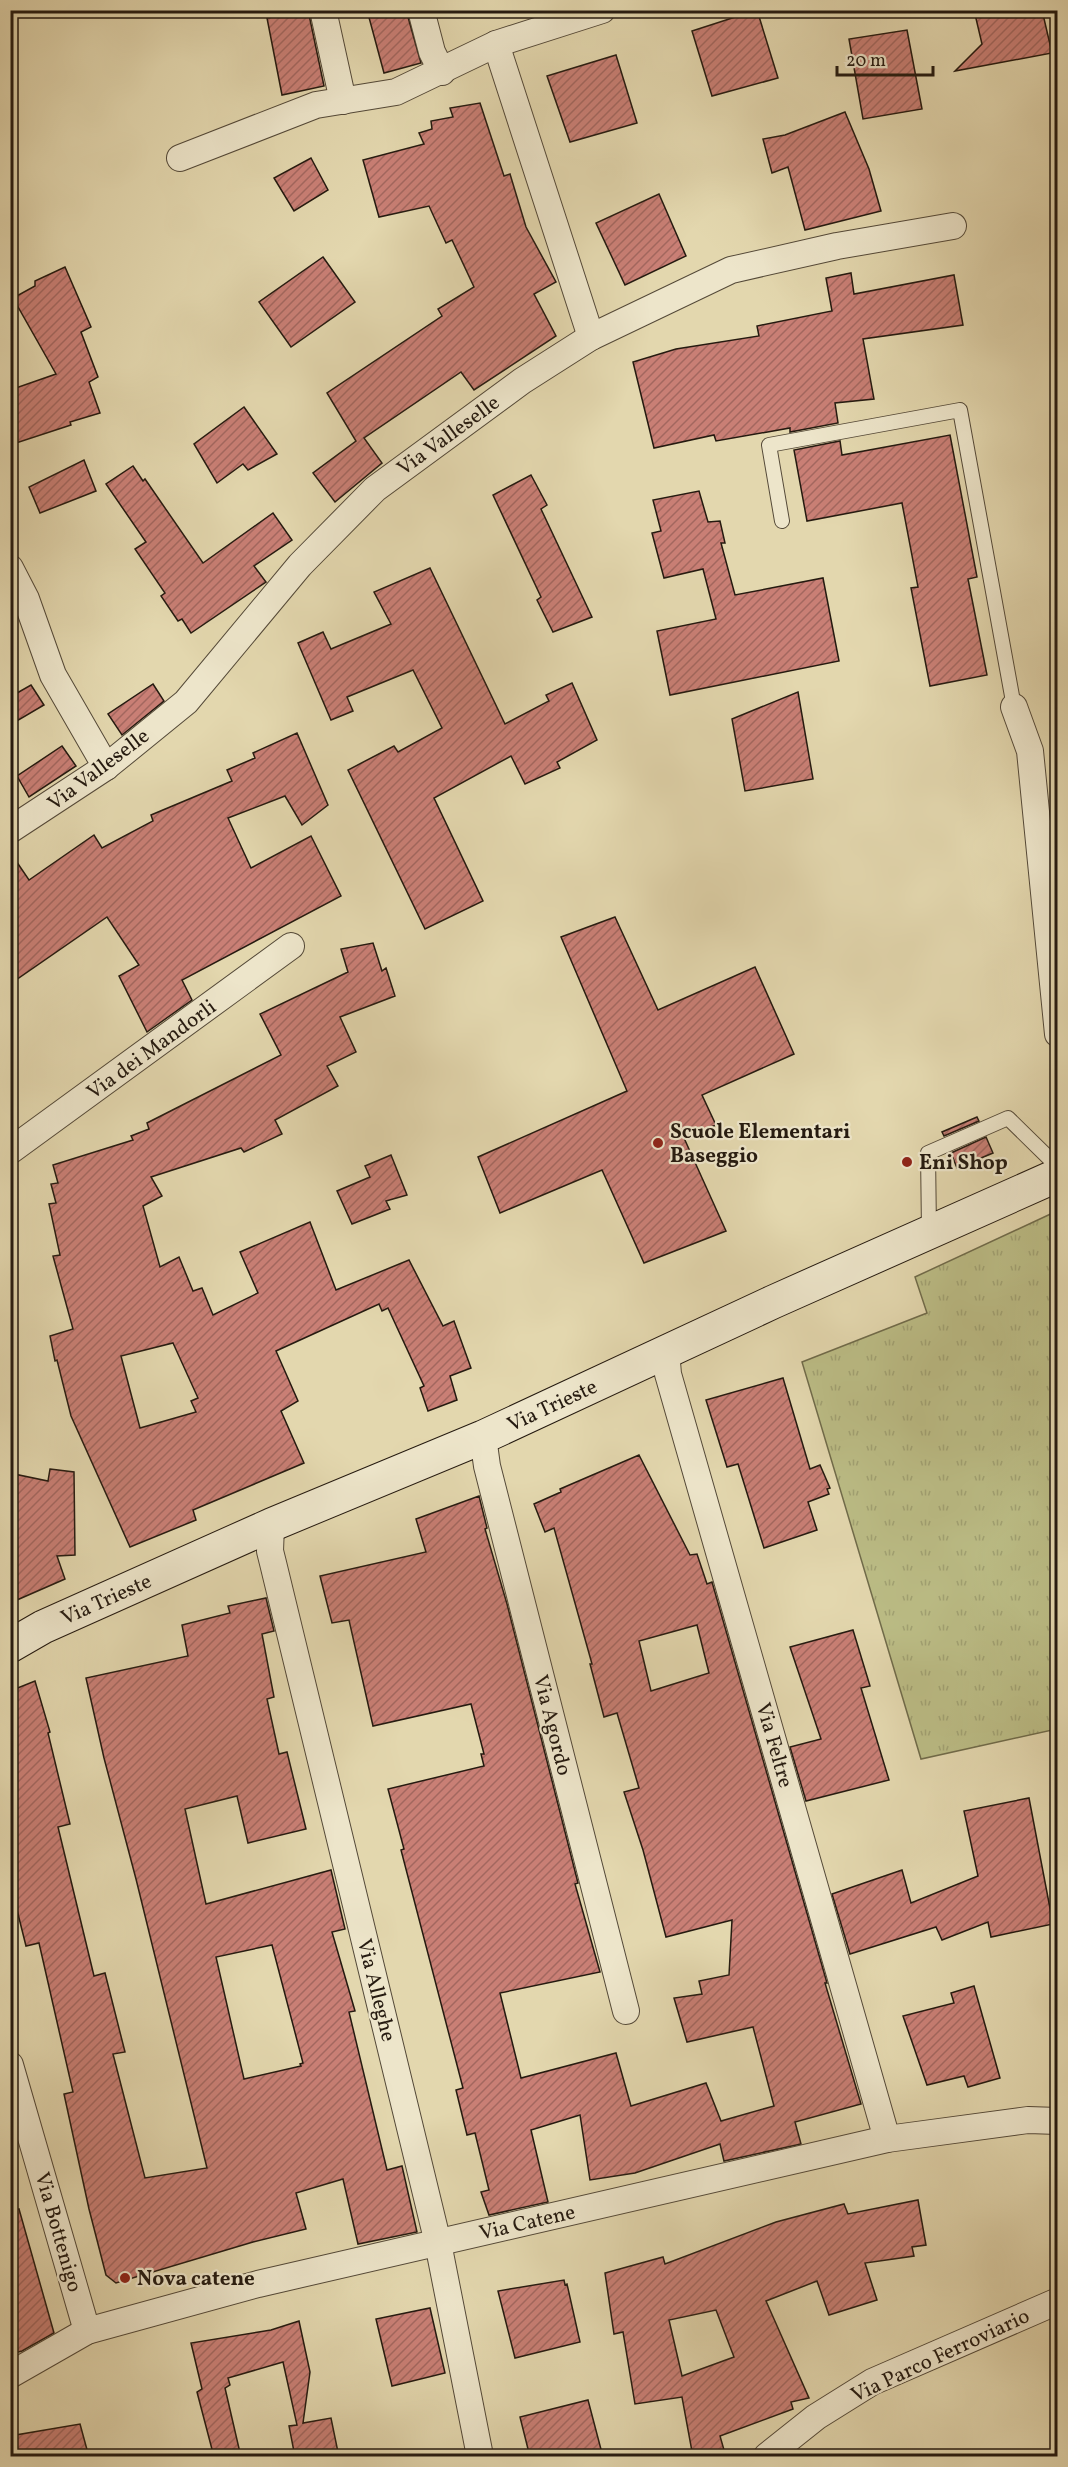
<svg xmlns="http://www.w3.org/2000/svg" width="1068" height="2467" font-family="Vollkorn,serif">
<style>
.grass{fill:url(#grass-tufts);stroke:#706b4a;stroke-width:1.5}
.building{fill:url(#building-hatch);stroke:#251a10;stroke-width:1.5;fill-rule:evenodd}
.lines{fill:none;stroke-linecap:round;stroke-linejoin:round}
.lane-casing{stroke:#544938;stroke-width:16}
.street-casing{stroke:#544938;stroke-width:28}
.secondary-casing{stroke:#251a10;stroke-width:35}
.lane{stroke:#ede5ca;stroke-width:14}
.street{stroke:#ede5ca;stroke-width:26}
.secondary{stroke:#ede5ca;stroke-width:33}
.poi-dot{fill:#8f2418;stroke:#ede5ca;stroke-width:2}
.labels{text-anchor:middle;stroke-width:4.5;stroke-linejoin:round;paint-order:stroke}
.street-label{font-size:21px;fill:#251a10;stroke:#ede5ca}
.poi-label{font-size:21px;font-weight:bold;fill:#251a10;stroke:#ede5ca;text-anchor:start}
</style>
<defs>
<pattern id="grass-tufts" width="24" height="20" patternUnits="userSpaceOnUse" patternTransform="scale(1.5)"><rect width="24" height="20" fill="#bbbc85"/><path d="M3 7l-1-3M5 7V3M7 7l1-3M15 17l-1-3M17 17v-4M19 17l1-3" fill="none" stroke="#a1a172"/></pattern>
<pattern id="building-hatch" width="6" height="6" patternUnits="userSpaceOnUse" patternTransform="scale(1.5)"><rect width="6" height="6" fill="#c97f75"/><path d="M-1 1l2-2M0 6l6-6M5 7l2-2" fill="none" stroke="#a3675f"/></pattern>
</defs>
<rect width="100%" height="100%" fill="#e3d7ae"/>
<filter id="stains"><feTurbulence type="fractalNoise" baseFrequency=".00333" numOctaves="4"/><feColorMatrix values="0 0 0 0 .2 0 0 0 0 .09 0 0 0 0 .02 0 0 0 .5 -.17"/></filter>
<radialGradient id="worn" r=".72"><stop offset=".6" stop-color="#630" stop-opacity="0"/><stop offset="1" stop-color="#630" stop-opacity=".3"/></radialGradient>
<polygon class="grass" points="1057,1211 1057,1729 921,1759 802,1362 927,1313 915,1277"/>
<g class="building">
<polygon points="305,10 308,10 324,86 282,95 267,18"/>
<polygon points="367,10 406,10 421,63 384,73"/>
<polygon points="757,10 778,78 712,96 692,31"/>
<polygon points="974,10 1042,10 1052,53 955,71 982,44"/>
<polygon points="907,30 922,109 863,119 849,39"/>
<polygon points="616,55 637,123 570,142 547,76"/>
<polygon points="480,103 504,176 510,174 526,227 556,282 534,294 556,336 474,390 461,372 364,438 382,463 335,502 313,473 356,441 327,393 442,316 438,309 474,287 452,240 446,243 429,206 379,217 363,160 424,144 419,133 432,129 431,121 453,117 450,108"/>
<polygon points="845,112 869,169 881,211 805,230 788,167 772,173 763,139 785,135"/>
<polygon points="311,158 328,190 294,211 274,178"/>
<polygon points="659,194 686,256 625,285 596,223"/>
<polygon points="323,257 355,302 291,347 259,302"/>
<polygon points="65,267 91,327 81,332 98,377 89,382 100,413 70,422 71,425 10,445 10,390 56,374 13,298 35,286 35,281"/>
<polygon points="851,273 854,294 954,275 963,325 863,339 874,399 835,403 838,423 790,432 790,428 716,441 714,435 654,448 633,362 676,349 759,336 757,326 832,311 826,278"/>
<polygon points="244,407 277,454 248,470 243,464 217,483 194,444"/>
<polygon points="950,435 977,577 968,579 987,675 930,686 911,588 918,587 902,503 807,521 794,450 840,441 842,455"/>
<polygon points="84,460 96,491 40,513 29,487"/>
<polygon points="133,466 143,481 145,479 203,563 273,513 292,540 254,566 266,582 191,633 182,619 178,621 161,596 165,593 135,549 146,542 106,484"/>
<polygon points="531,475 547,505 541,509 592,617 553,632 537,600 541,597 493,495"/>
<polygon points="699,491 708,522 720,521 725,543 721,543 735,595 823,578 839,661 670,695 657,631 716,619 703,569 664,578 652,533 661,531 653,500"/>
<polygon points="430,568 505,724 549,701 546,695 572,683 597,740 557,762 560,768 525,784 511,756 434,798 483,901 425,929 348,770 394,746 398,752 442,728 413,670 347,697 353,711 331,720 298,643 323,632 331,649 391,624 374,592"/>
<polygon points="153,684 164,701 122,735 108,714"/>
<polygon points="31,685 44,705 10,725 10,697"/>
<polygon points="798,692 813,779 745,791 732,719"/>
<polygon points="297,733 328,805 302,825 285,796 228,818 251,868 311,836 341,896 182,980 192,1000 147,1032 119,976 139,965 107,917 10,984 10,852 29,880 94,835 102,848 153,821 151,815 232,781 227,770 255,758 253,753"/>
<polygon points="62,746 76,766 29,797 17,776"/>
<polygon points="615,917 658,1010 755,967 794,1054 702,1095 716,1125 684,1138 726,1231 644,1263 602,1170 500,1213 478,1157 627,1091 561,937"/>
<path d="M373,943L382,971L386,968L395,996L340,1017L356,1052L327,1066L338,1086L275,1120L282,1134L244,1152L241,1148L151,1177L162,1196L143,1206L160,1267L179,1257L193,1291L202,1288L213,1315L258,1293L240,1252L310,1222L336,1290L409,1260L443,1326L454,1321L471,1368L450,1376L457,1400L428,1411L420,1388L424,1386L388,1308L382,1311L379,1304L276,1351L298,1401L281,1411L304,1463L193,1510L196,1520L130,1547L71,1416L57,1360L55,1361L50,1336L73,1329L53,1256L60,1255L49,1204L56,1203L51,1184L58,1183L53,1165L133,1140L131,1136L149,1129L147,1123L281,1055L260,1014L348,972L341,949ZM173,1343L198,1398L191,1401L196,1412L140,1428L121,1356Z"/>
<polygon points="977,1117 979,1121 944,1136 942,1132"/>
<polygon points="986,1137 993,1153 957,1168 951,1153"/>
<polygon points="391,1155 407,1195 386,1201 390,1209 352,1224 337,1191 370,1177 365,1166"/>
<polygon points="783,1378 810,1469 820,1465 830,1488 827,1489 829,1494 808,1502 817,1530 764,1548 738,1464 727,1467 706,1400"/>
<path d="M639,1455L690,1555L697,1554L707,1584L712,1582L827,1983H825L861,2104L795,2122L801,2144L724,2161L720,2144L635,2173L590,2180L580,2115L531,2130L548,2202L489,2215L481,2192L489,2190L475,2133L467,2135L456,2090L463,2088L401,1850L404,1849L388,1789L484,1766L481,1754H484L471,1704L373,1726L349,1620L332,1623L320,1576L426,1552L416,1519L479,1496L487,1528L485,1529L507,1604L578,1883L575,1884L600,1972L500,1993L521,2078L616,2053L631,2106L706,2083L721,2121L774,2106L753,2027L687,2042L674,1998L702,1994L699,1981L729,1975L732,1920L666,1937L643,1850L624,1792L639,1788L617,1713L604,1717L590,1664H592L554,1528L545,1532L534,1504L561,1492L560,1489ZM697,1625L709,1673L651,1691L639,1641Z"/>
<polygon points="50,1469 74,1472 75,1555 57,1556 65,1579 10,1603 10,1499 14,1474 48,1481"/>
<path d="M266,1598L274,1631L262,1634L274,1697L267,1699L279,1754L287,1752L306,1829L248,1843L237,1796L185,1809L206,1904L331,1870L345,1929L332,1932L355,2011L349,2012L387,2170L402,2166L417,2232L358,2244L343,2179L296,2193L306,2229L253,2242L116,2283L106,2275L89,2209L64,2094L73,2092L39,1943L26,1946L10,1882V1691L35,1681L50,1732L48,1733L70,1824L58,1827L94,1976L105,1973L125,2052L113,2054L145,2178L207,2168L136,1879L104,1758L86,1678L188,1656L182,1625L230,1613L228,1606ZM272,1945L303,2063L300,2064L301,2066L244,2079L216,1957Z"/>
<polygon points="853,1630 870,1686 861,1688 889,1780 806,1801 790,1747 821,1739 790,1647"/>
<polygon points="1029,1798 1053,1924 991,1937 988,1922 942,1940 936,1927 850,1954 832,1894 902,1870 911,1903 978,1876 964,1811"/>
<polygon points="974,1986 1000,2078 968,2087 964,2076 927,2085 903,2016 954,2003 951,1993"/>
<path d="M918,2200L926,2245L912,2247L914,2256L865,2263L877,2300L829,2315L817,2281L766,2301L809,2398L791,2402L793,2409L720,2436L726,2457H693L682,2397L635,2404L623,2332L614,2334L605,2273L663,2257L665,2264L776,2222L844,2204L848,2214ZM716,2310L734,2357L682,2376L669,2320Z"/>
<polygon points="19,2209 54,2333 22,2351 10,2354 10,2211"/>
<polygon points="564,2280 565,2285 567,2284 580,2342 515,2358 498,2291"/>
<polygon points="430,2308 445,2373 392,2386 376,2319"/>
<polygon points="299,2321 310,2372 303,2423 331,2418 339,2457 295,2457 289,2426 297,2425 283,2362 228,2378 230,2385 225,2388 241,2457 214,2457 197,2392 202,2389 191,2343 271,2330"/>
<polygon points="588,2400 603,2457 530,2457 520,2417"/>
<polygon points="80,2424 89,2457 10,2457 10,2436"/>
</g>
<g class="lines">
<g class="lane-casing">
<g id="lane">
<polyline points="782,521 769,445 960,410 1014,707"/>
<polyline points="929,1231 928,1153 1008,1118 1058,1167"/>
</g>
</g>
<g class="street-casing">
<g id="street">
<polyline points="323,10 343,101"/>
<polyline points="421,10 432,52 442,72"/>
<polyline points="496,44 591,337"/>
<polyline points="180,158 316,105 396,92 496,44 602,10"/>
<polyline points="10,568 26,599 53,675 106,767"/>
<polyline points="1014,707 1030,751 1058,1034"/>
<polyline points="10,830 106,767 186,702 300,565 375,489 522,381 591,337 731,270 837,246 953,226"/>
<polyline points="10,1151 291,946"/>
<polyline points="666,1351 668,1374 887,2139"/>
<polyline points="483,1437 487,1466 626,2011"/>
<polyline points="271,1525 270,1551 273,1563 438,2243 480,2456"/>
<polyline points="10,2065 87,2331"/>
<polyline points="10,2375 87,2331 258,2284 887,2139 1028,2120 1058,2121"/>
<polyline points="767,2456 816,2417 872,2382 1058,2301"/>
</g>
</g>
<g class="secondary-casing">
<polyline id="secondary" points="10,1646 43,1627 271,1525 483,1437 773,1302 1058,1175"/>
</g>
<use href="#lane" class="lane"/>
<use href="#street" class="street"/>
<use href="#secondary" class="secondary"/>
</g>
<g class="poi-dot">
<circle cx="658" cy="1143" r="6"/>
<circle cx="907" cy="1162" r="6"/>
<circle cx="125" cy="2278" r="6"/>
</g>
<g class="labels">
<g class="street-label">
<text transform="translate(448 435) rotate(-36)" y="7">Via Valleselle</text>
<text transform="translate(98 769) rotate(-37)" y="7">Via Valleselle</text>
<text transform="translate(151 1049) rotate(-36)" y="7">Via dei Mandorli</text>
<text transform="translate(552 1405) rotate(-25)" y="7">Via Trieste</text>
<text transform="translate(106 1599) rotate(-24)" y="7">Via Trieste</text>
<text transform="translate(553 1725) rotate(76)" y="7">Via Agordo</text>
<text transform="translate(775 1745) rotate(74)" y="7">Via Feltre</text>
<text transform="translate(377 1990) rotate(76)" y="7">Via Alleghe</text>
<text transform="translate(527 2222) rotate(-13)" y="7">Via Catene</text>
<text transform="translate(59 2232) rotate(74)" y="7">Via Bottenigo</text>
<text transform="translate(940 2355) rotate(-25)" y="7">Via Parco Ferroviario</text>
</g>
<g class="poi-label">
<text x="670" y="1138">Scuole Elementari<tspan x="670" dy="24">Baseggio</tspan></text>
<text x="919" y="1169">Eni Shop</text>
<text x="137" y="2285">Nova catene</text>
</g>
</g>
<rect width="1068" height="2467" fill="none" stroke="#e3d7ae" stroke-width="36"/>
<rect x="12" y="12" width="1044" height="2443" fill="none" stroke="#251a10" stroke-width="3"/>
<rect x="18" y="18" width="1032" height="2431" fill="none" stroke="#251a10" stroke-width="1.5"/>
<path d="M837 66v9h96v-9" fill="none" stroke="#251a10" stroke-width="3"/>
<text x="846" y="66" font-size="18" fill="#251a10" stroke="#ede5ca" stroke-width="4.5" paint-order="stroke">20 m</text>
<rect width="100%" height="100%" filter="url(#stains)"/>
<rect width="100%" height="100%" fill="url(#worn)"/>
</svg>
